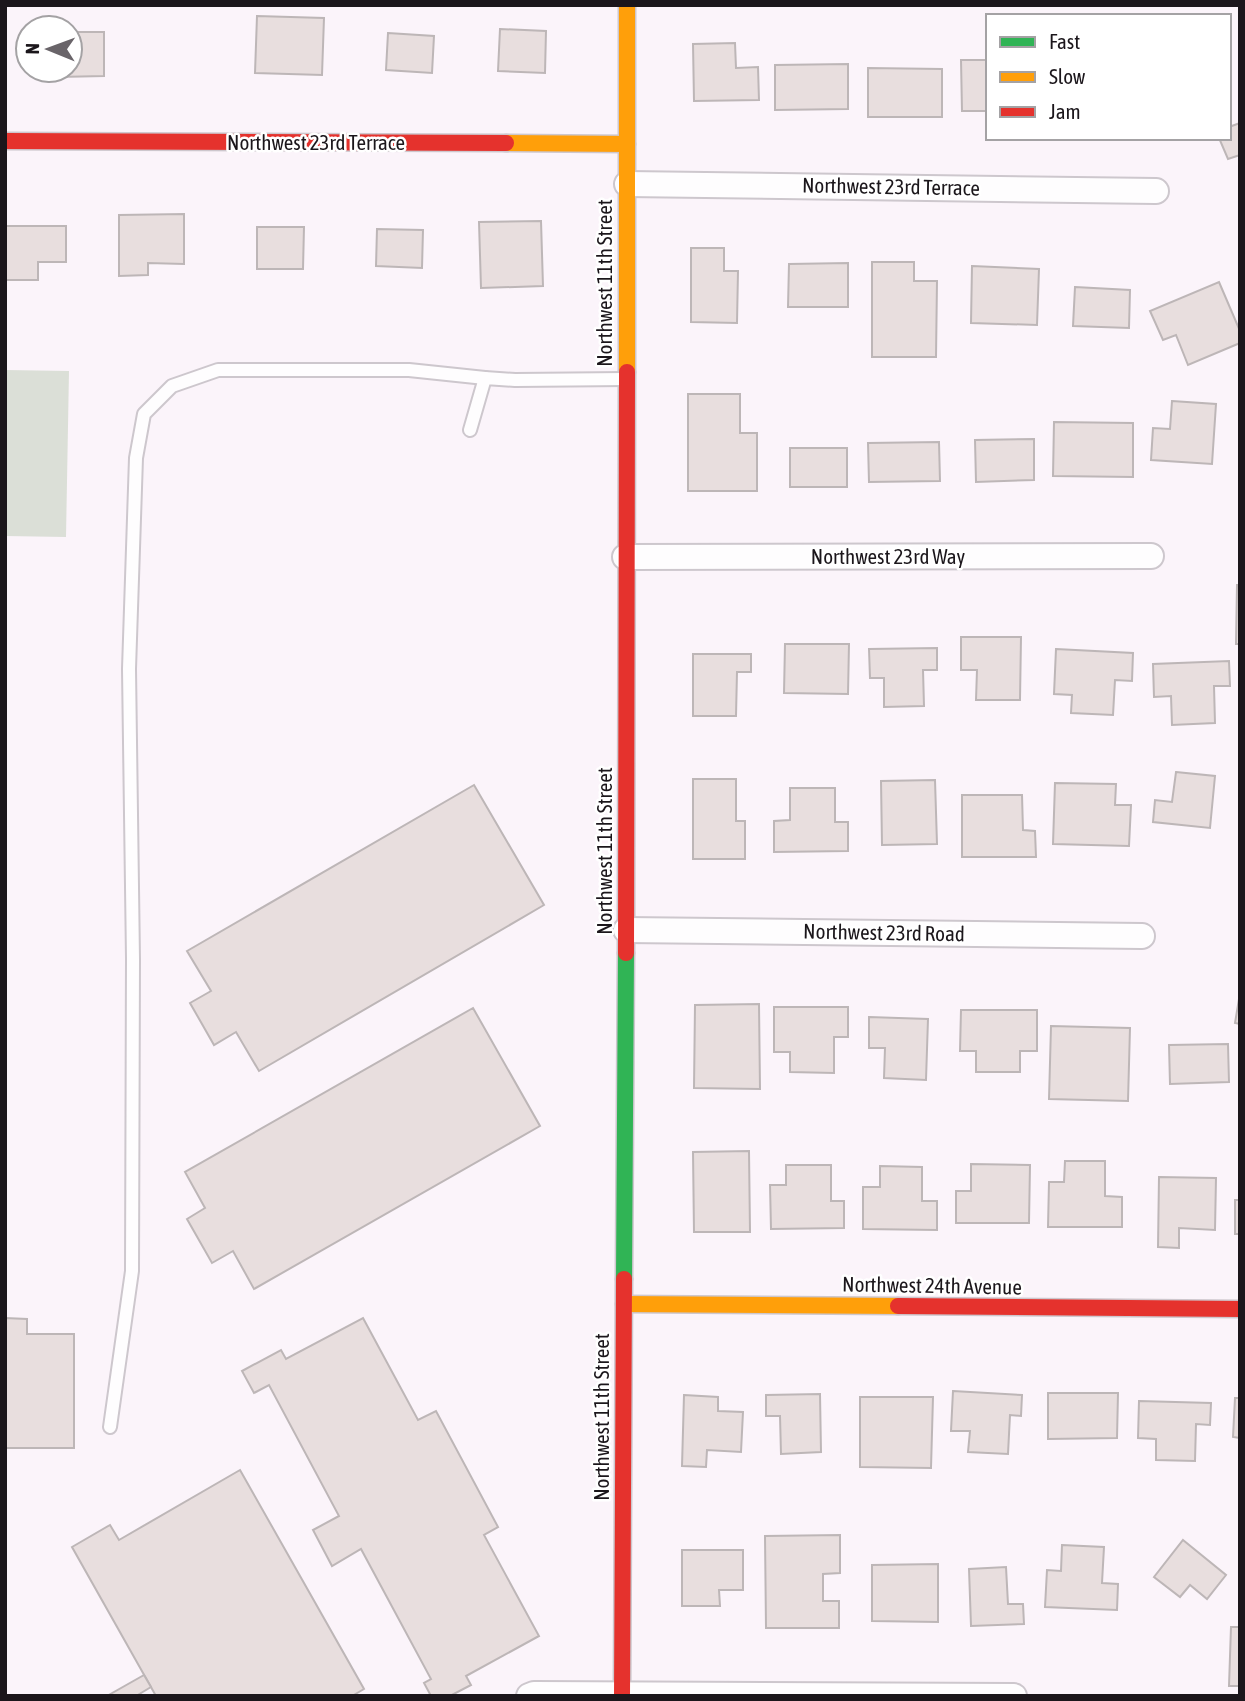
<svg xmlns="http://www.w3.org/2000/svg" width="1245" height="1701" font-family="'Asap Condensed',sans-serif">
<style>
.green{fill:#dbdfd7}
.building{fill:#e8dede;stroke:#bdb6b7;stroke-width:2}
.lines{fill:none;stroke-linecap:round;stroke-linejoin:round}
.lane-casing{stroke:#cdc7cd;stroke-width:16}
.street-casing{stroke:#cdc7cd;stroke-width:28}
.fast-casing{stroke:#cdc7cd;stroke-width:19}
.slow-casing{stroke:#cdc7cd;stroke-width:19}
.jam-casing{stroke:#cdc7cd;stroke-width:19}
.lane{stroke:#fefdfe;stroke-width:12}
.street{stroke:#fefdfe;stroke-width:24}
.fast{stroke:#30b455;stroke-width:16}
.slow{stroke:#ff9f0a;stroke-width:16}
.jam{stroke:#e5322d;stroke-width:16}
.labels{text-anchor:middle;stroke-width:5;stroke-linejoin:round;paint-order:stroke}
.street-label{font-size:21px;fill:#1b161b;stroke:#fff}
</style>
<rect width="100%" height="100%" fill="#fbf4fa"/>
<polygon class="green" points="5,370 69,371 66,537 5,536"/>
<g class="building">
<polygon points="257,16 324,18 322,75 255,73"/>
<polygon points="500,29 546,31 545,73 498,71"/>
<polygon points="70,32 104,32 104,76 58,77 57,70 70,70"/>
<polygon points="388,33 434,36 432,73 386,70"/>
<polygon points="735,43 736,68 758,67 759,100 694,101 693,44"/>
<polygon points="961,60 988,60 988,111 962,111"/>
<polygon points="848,64 848,109 775,110 775,65"/>
<polygon points="868,68 942,69 942,117 868,117"/>
<polygon points="1240,123 1240,155 1228,159 1219,138 1229,138 1229,127"/>
<polygon points="184,214 184,264 148,263 148,275 119,276 119,215"/>
<polygon points="541,221 543,286 481,288 479,222"/>
<polygon points="5,226 66,226 66,262 38,262 38,280 5,280"/>
<polygon points="257,227 304,227 303,269 257,269"/>
<polygon points="377,229 423,230 422,268 376,266"/>
<polygon points="691,248 724,248 724,271 738,271 737,323 691,322"/>
<polygon points="872,262 914,262 914,281 937,281 936,357 872,357"/>
<polygon points="848,263 848,307 788,307 789,264"/>
<polygon points="972,266 1039,269 1037,325 971,323"/>
<polygon points="1219,282 1240,331 1240,343 1188,365 1176,335 1163,340 1150,311"/>
<polygon points="1075,287 1130,290 1129,328 1073,326"/>
<polygon points="688,394 740,394 740,433 757,433 757,491 688,491"/>
<polygon points="1172,401 1216,404 1212,464 1151,460 1153,428 1170,429"/>
<polygon points="1054,422 1133,423 1133,477 1053,476"/>
<polygon points="1034,439 1034,480 976,482 975,440"/>
<polygon points="939,442 940,481 869,482 868,443"/>
<rect x="790" y="448" width="57" height="39"/>
<polygon points="1237,585 1240,585 1240,644 1236,644"/>
<polygon points="961,637 1021,637 1020,700 976,700 977,670 961,670"/>
<polygon points="785,644 849,644 848,694 784,693"/>
<polygon points="937,648 937,670 923,670 924,706 884,707 884,678 870,678 869,649"/>
<polygon points="1056,649 1133,653 1132,681 1115,680 1113,715 1071,713 1072,695 1054,694"/>
<polygon points="693,654 751,654 751,672 737,672 736,716 693,716"/>
<polygon points="1229,661 1230,686 1214,686 1215,723 1172,725 1171,696 1154,697 1153,664"/>
<polygon points="1176,772 1215,776 1210,828 1153,822 1155,800 1172,802"/>
<polygon points="693,779 736,779 736,821 745,821 745,859 693,859"/>
<polygon points="935,780 937,844 882,845 881,781"/>
<polygon points="1055,783 1116,784 1115,805 1131,805 1129,846 1053,844"/>
<polygon points="474,785 544,905 259,1071 236,1032 214,1045 190,1003 211,991 187,951"/>
<polygon points="790,788 835,788 835,822 848,822 848,851 774,852 774,821 790,820"/>
<polygon points="962,795 1022,795 1023,830 1035,831 1036,857 962,857"/>
<polygon points="1240,993 1240,1024 1235,1023"/>
<polygon points="759,1004 760,1089 694,1088 695,1005"/>
<polygon points="774,1007 848,1007 848,1037 834,1037 834,1073 790,1072 790,1052 774,1052"/>
<polygon points="473,1008 540,1126 254,1289 233,1251 212,1263 187,1219 205,1208 185,1172"/>
<polygon points="961,1010 1037,1010 1037,1051 1020,1051 1020,1072 976,1072 976,1051 960,1051"/>
<polygon points="869,1017 928,1019 926,1080 884,1078 885,1048 869,1048"/>
<polygon points="1051,1026 1130,1028 1128,1101 1049,1099"/>
<polygon points="1228,1044 1229,1082 1170,1084 1169,1045"/>
<polygon points="749,1151 750,1232 694,1232 693,1152"/>
<polygon points="1065,1161 1105,1161 1105,1196 1122,1197 1122,1227 1048,1227 1049,1182 1064,1182"/>
<polygon points="971,1164 1030,1165 1029,1223 956,1223 956,1191 971,1191"/>
<polygon points="786,1165 831,1165 831,1201 844,1201 844,1228 771,1229 770,1185 786,1185"/>
<polygon points="880,1166 922,1167 922,1201 937,1201 937,1230 863,1229 863,1187 880,1187"/>
<polygon points="1159,1177 1216,1178 1215,1230 1179,1228 1179,1248 1158,1247"/>
<rect x="1235" y="1200" width="5" height="34"/>
<polygon points="5,1318 27,1319 27,1334 74,1334 74,1448 5,1448"/>
<polygon points="363,1318 418,1420 436,1411 498,1527 484,1535 539,1636 466,1676 471,1685 450,1696 431,1696 424,1683 431,1679 361,1549 332,1566 313,1530 339,1516 269,1385 254,1393 242,1371 281,1350 286,1359"/>
<polygon points="953,1391 1022,1395 1021,1416 1010,1415 1008,1454 968,1452 970,1431 951,1431"/>
<polygon points="1048,1393 1118,1393 1117,1438 1048,1439"/>
<polygon points="820,1394 821,1452 781,1454 780,1416 766,1416 766,1395"/>
<polygon points="684,1395 718,1397 718,1411 743,1412 741,1452 707,1450 706,1467 682,1466"/>
<polygon points="860,1397 933,1397 931,1468 860,1467"/>
<polygon points="1235,1398 1240,1398 1240,1438 1233,1437"/>
<polygon points="1139,1401 1211,1403 1210,1425 1196,1424 1195,1461 1156,1460 1156,1439 1138,1438"/>
<polygon points="240,1470 364,1689 352,1696 156,1696 72,1547 110,1525 119,1540"/>
<polygon points="840,1535 840,1573 823,1574 823,1601 839,1601 839,1628 766,1628 765,1536"/>
<polygon points="1183,1540 1226,1575 1207,1599 1190,1585 1180,1597 1154,1577"/>
<polygon points="1062,1545 1104,1547 1102,1583 1118,1584 1117,1610 1045,1607 1047,1570 1061,1571"/>
<polygon points="682,1550 743,1550 743,1590 719,1590 720,1606 682,1606"/>
<polygon points="938,1564 938,1622 872,1621 872,1565"/>
<polygon points="1006,1567 1008,1604 1023,1604 1024,1624 971,1626 969,1569"/>
<polygon points="1231,1627 1240,1627 1240,1686 1229,1686"/>
<polygon points="144,1675 151,1687 136,1696 107,1696"/>
</g>
<g class="lines">
<g class="lane-casing">
<g id="lane">
<polyline points="470,430 485,378 515,380 626,379"/>
<polyline points="110,1427 132,1271 133,959 129,669 136,458 144,414 172,386 218,370 409,370 485,378"/>
</g>
</g>
<g class="street-casing">
<g id="street">
<polyline points="627,184 1156,191"/>
<polyline points="625,557 1151,556"/>
<polyline points="626,930 1142,936"/>
<polyline points="529,1696 534,1694 1014,1696"/>
</g>
</g>
<g class="fast-casing">
<polyline id="fast" points="624,1279 626,953"/>
</g>
<g class="slow-casing">
<g id="slow">
<polyline points="506,143 627,144"/>
<polyline points="627,372 627,5"/>
<polyline points="624,1304 898,1306"/>
</g>
</g>
<g class="jam-casing">
<g id="jam">
<polyline points="5,141 506,143"/>
<polyline points="626,953 627,372"/>
<polyline points="898,1306 1240,1309"/>
<polyline points="622,1696 624,1279"/>
</g>
</g>
<use href="#lane" class="lane"/>
<use href="#street" class="street"/>
<use href="#fast" class="fast"/>
<use href="#slow" class="slow"/>
<use href="#jam" class="jam"/>
</g>
<g class="labels">
<g class="street-label">
<text x="316" y="150">Northwest 23rd Terrace</text>
<text transform="translate(891 187) rotate(1)" y="7">Northwest 23rd Terrace</text>
<text transform="translate(605 283) rotate(-90)" y="7">Northwest 11th Street</text>
<text x="888" y="564">Northwest 23rd Way</text>
<text transform="translate(605 851) rotate(-90)" y="7">Northwest 11th Street</text>
<text transform="translate(884 933) rotate(1)" y="7">Northwest 23rd Road</text>
<text transform="translate(932 1286) rotate(1)" y="7">Northwest 24th Avenue</text>
<text transform="translate(602 1417) rotate(-90)" y="7">Northwest 11th Street</text>
</g>
</g>
<rect width="1245" height="1701" fill="none" stroke="#1b161b" stroke-width="14"/>
<rect x="986" y="14" width="245" height="126" fill="#ffffff" stroke="#a4a2a4" stroke-width="2"/>
<rect x="1000" y="37" width="35" height="10" fill="#30b455" stroke="#a4a2a4" stroke-width="2"/>
<text x="1049" y="49" font-size="21" fill="#1b161b">Fast</text>
<rect x="1000" y="72" width="35" height="10" fill="#ff9f0a" stroke="#a4a2a4" stroke-width="2"/>
<text x="1049" y="84" font-size="21" fill="#1b161b">Slow</text>
<rect x="1000" y="107" width="35" height="10" fill="#e5322d" stroke="#a4a2a4" stroke-width="2"/>
<text x="1049" y="119" font-size="21" fill="#1b161b">Jam</text>
<g transform="translate(49 49) rotate(271)"><circle r="33" fill="#ffffff" stroke="#a4a2a4" stroke-width="2"/>
<path d="M0-5L12 26L0 18L-12 26Z" fill="#696469"/>
<text y="-10" font-size="19" font-weight="bold" text-anchor="middle" fill="#1b161b">N</text>
</g>
</svg>
